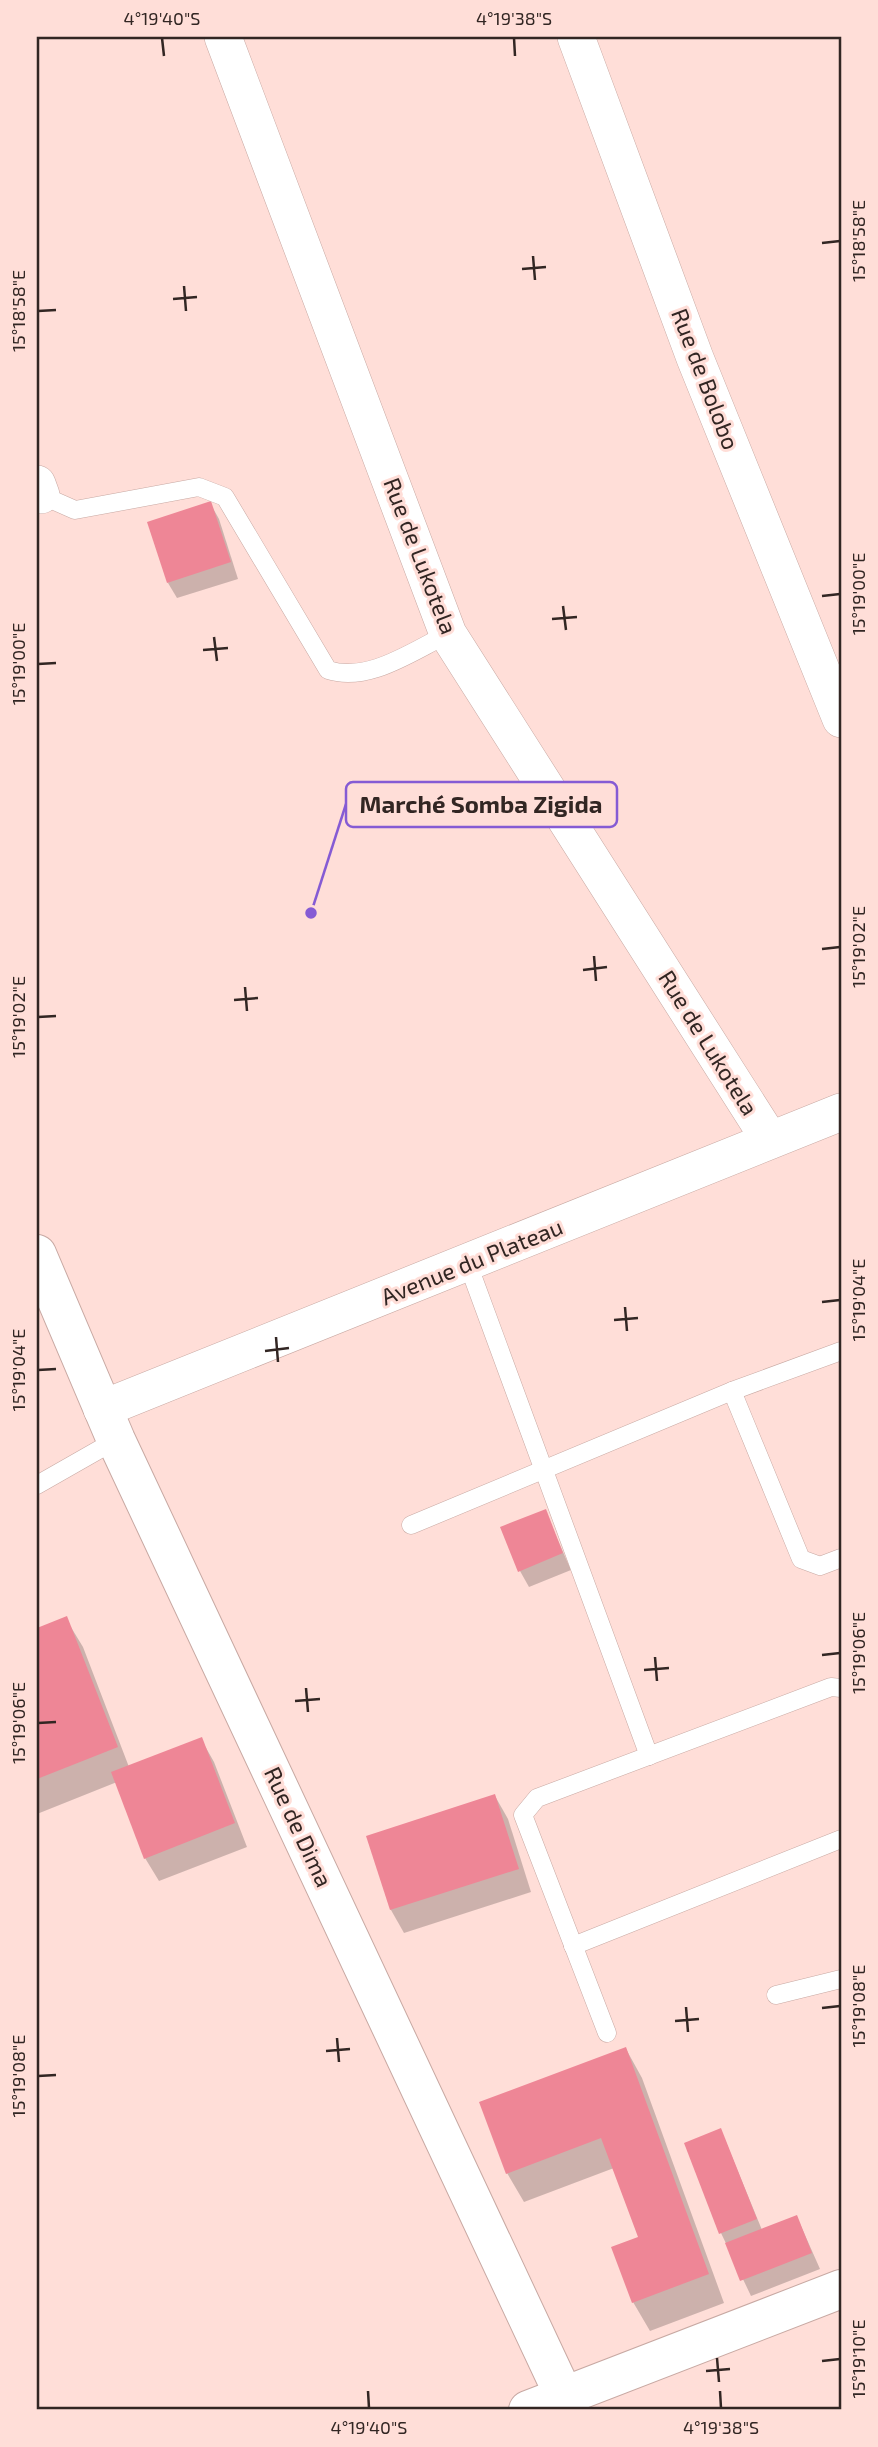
<svg xmlns="http://www.w3.org/2000/svg" width="878" height="2447" font-family="'Exo 2',sans-serif">
<style>
.shadow{fill:#0003}
.building{fill:#ee8696}
.lines{fill:none;stroke-linecap:round;stroke-linejoin:round}
.service-casing{stroke:#c8a9a3;stroke-width:19}
.minor-casing{stroke:#c8a9a3;stroke-width:38}
.tertiary-casing{stroke:#c8a9a3;stroke-width:40}
.secondary-casing{stroke:#c8a9a3;stroke-width:40}
.service{stroke:#fff;stroke-width:18}
.minor{stroke:#fff;stroke-width:37}
.tertiary{stroke:#fff;stroke-width:38}
.secondary{stroke:#fff;stroke-width:38}
.ticks{fill:none;stroke:#322623;stroke-width:2.5}
.labels{text-anchor:middle;stroke-width:6;stroke-linejoin:round;paint-order:stroke}
.street-label{font-size:23px;fill:#322623;stroke:#ffded8}
.leader{fill:none;stroke:#855bd4;stroke-width:2.5}
.callout-dot{fill:#855bd4;stroke:#ffded8;stroke-width:2.5}
.callout{fill:#ffded8;stroke:#855bd4;stroke-width:2.5}
.callout-label{font-size:24px;text-anchor:middle;font-weight:bold;fill:#322623}
.neatline{fill:none;stroke:#322623;stroke-width:2.5}
.ticks-label{font-size:18px;text-anchor:middle;fill:#322623}
</style>
<rect width="100%" height="100%" fill="#ffded8"/>
<g class="shadow">
<polygon points="210,503 219,519 238,579 177,598 168,583"/>
<polygon points="545,1511 571,1570 529,1587 520,1571"/>
<polygon points="66,1619 83,1647 129,1767 201,1739 214,1762 247,1847 159,1881 145,1858 117,1782 37,1814 37,1630"/>
<polygon points="495,1796 508,1819 531,1892 404,1933 391,1910 368,1837"/>
<polygon points="626,2049 642,2078 724,2303 650,2331 633,2302 640,2238 614,2168 524,2202 507,2173"/>
<polygon points="721,2130 762,2230 797,2217 820,2269 751,2296 721,2233"/>
</g>
<g class="building">
<polygon points="211,501 231,562 167,583 147,522"/>
<polygon points="546,1509 563,1553 518,1572 500,1527"/>
<polygon points="67,1616 118,1747 37,1779 37,1628"/>
<polygon points="202,1737 235,1823 144,1859 111,1772"/>
<polygon points="495,1794 519,1869 390,1910 366,1836"/>
<polygon points="626,2047 709,2274 632,2303 611,2247 638,2237 601,2138 506,2174 479,2102"/>
<polygon points="721,2128 757,2219 719,2234 684,2143"/>
<polygon points="797,2215 812,2253 740,2281 725,2243"/>
</g>
<g class="lines">
<g class="service-casing">
<g id="service">
<path d="M41,495L75,510L199,487L225,497L328,670C369,683 412,651 448,634"/>
<polyline points="468,1264 649,1756"/>
<polyline points="732,1391 801,1559 820,1566 841,1558"/>
<polyline points="37,1485 116,1440"/>
<polyline points="411,1525 732,1391 841,1351"/>
<polyline points="573,1946 841,1839"/>
<polyline points="776,1995 841,1979"/>
<polyline points="607,2033 523,1815 537,1798 831,1687 841,1688"/>
</g>
</g>
<g class="minor-casing">
<g id="minor">
<polyline points="223,37 448,634 770,1140"/>
<polyline points="576,37 695,358 841,719"/>
<polyline points="37,484 41,495"/>
<polyline points="102,1409 841,1112"/>
</g>
</g>
<g class="tertiary-casing">
<polyline id="tertiary" points="37,1254 116,1440 565,2398"/>
</g>
<g class="secondary-casing">
<polyline id="secondary" points="528,2410 841,2289"/>
</g>
<use href="#service" class="service"/>
<use href="#minor" class="minor"/>
<use href="#tertiary" class="tertiary"/>
<use href="#secondary" class="secondary"/>
</g>
<path class="ticks" d="M162,38L164,56M514,38L515,56M822,243L840,241M533,256L535,280M522,269L546,267M184,286L186,311M173,299L197,297M38,311L56,310M822,596L840,594M563,606L566,630M552,619L577,617M214,637L217,661M203,650L228,648M38,664L56,663M822,949L840,947M594,956L596,981M583,970L607,967M245,987L247,1011M234,1000L258,998M38,1017L56,1016M822,1302L840,1300M625,1307L627,1331M614,1320L638,1318M276,1337L278,1362M265,1351L289,1348M38,1370L56,1369M822,1655L840,1653M655,1657L657,1681M644,1670L669,1668M306,1688L308,1712M295,1701L320,1699M38,1723L56,1722M686,2007L688,2032M822,2008L840,2006M675,2021L699,2019M337,2038L339,2062M326,2051L350,2049M38,2076L56,2075M717,2358L719,2382M822,2361L840,2359M706,2371L730,2369M368,2391L369,2408M720,2391L721,2408"/>
<g class="labels">
<g class="street-label">
<text transform="translate(705 379) rotate(69)" y="8">Rue de Bolobo</text>
<text transform="translate(420 556) rotate(69)" y="8">Rue de Lukotela</text>
<text transform="translate(708 1043) rotate(58)" y="8">Rue de Lukotela</text>
<text transform="translate(472 1262) rotate(-22)" y="8">Avenue du Plateau</text>
<text transform="translate(298 1827) rotate(65)" y="8">Rue de Dima</text>
</g>
</g>
<path class="leader" d="M311 913L346 804"/>
<circle class="callout-dot" cx="311" cy="913" r="7"/>
<rect class="callout" x="346" y="782" width="271" height="45" rx="7"/>
<g class="callout-label">
<text x="481" y="813">Marché Somba Zigida</text>
</g>
<rect width="878" height="2447" fill="none" stroke="#ffded8" stroke-width="77"/>
<rect x="38" y="38" width="802" height="2370" class="neatline"/>
<g class="ticks-label">
<text x="162" y="25">4°19'40"S</text>
<text x="514" y="25">4°19'38"S</text>
<text transform="translate(859 241) rotate(-90)" y="6">15°18'58"E</text>
<text transform="translate(19 311) rotate(-90)" y="6">15°18'58"E</text>
<text transform="translate(859 594) rotate(-90)" y="6">15°19'00"E</text>
<text transform="translate(19 664) rotate(-90)" y="6">15°19'00"E</text>
<text transform="translate(859 947) rotate(-90)" y="6">15°19'02"E</text>
<text transform="translate(19 1017) rotate(-90)" y="6">15°19'02"E</text>
<text transform="translate(859 1300) rotate(-90)" y="6">15°19'04"E</text>
<text transform="translate(19 1370) rotate(-90)" y="6">15°19'04"E</text>
<text transform="translate(859 1653) rotate(-90)" y="6">15°19'06"E</text>
<text transform="translate(19 1723) rotate(-90)" y="6">15°19'06"E</text>
<text transform="translate(859 2006) rotate(-90)" y="6">15°19'08"E</text>
<text transform="translate(19 2076) rotate(-90)" y="6">15°19'08"E</text>
<text transform="translate(859 2359) rotate(-90)" y="6">15°19'10"E</text>
<text x="369" y="2434">4°19'40"S</text>
<text x="721" y="2434">4°19'38"S</text>
</g>
</svg>
